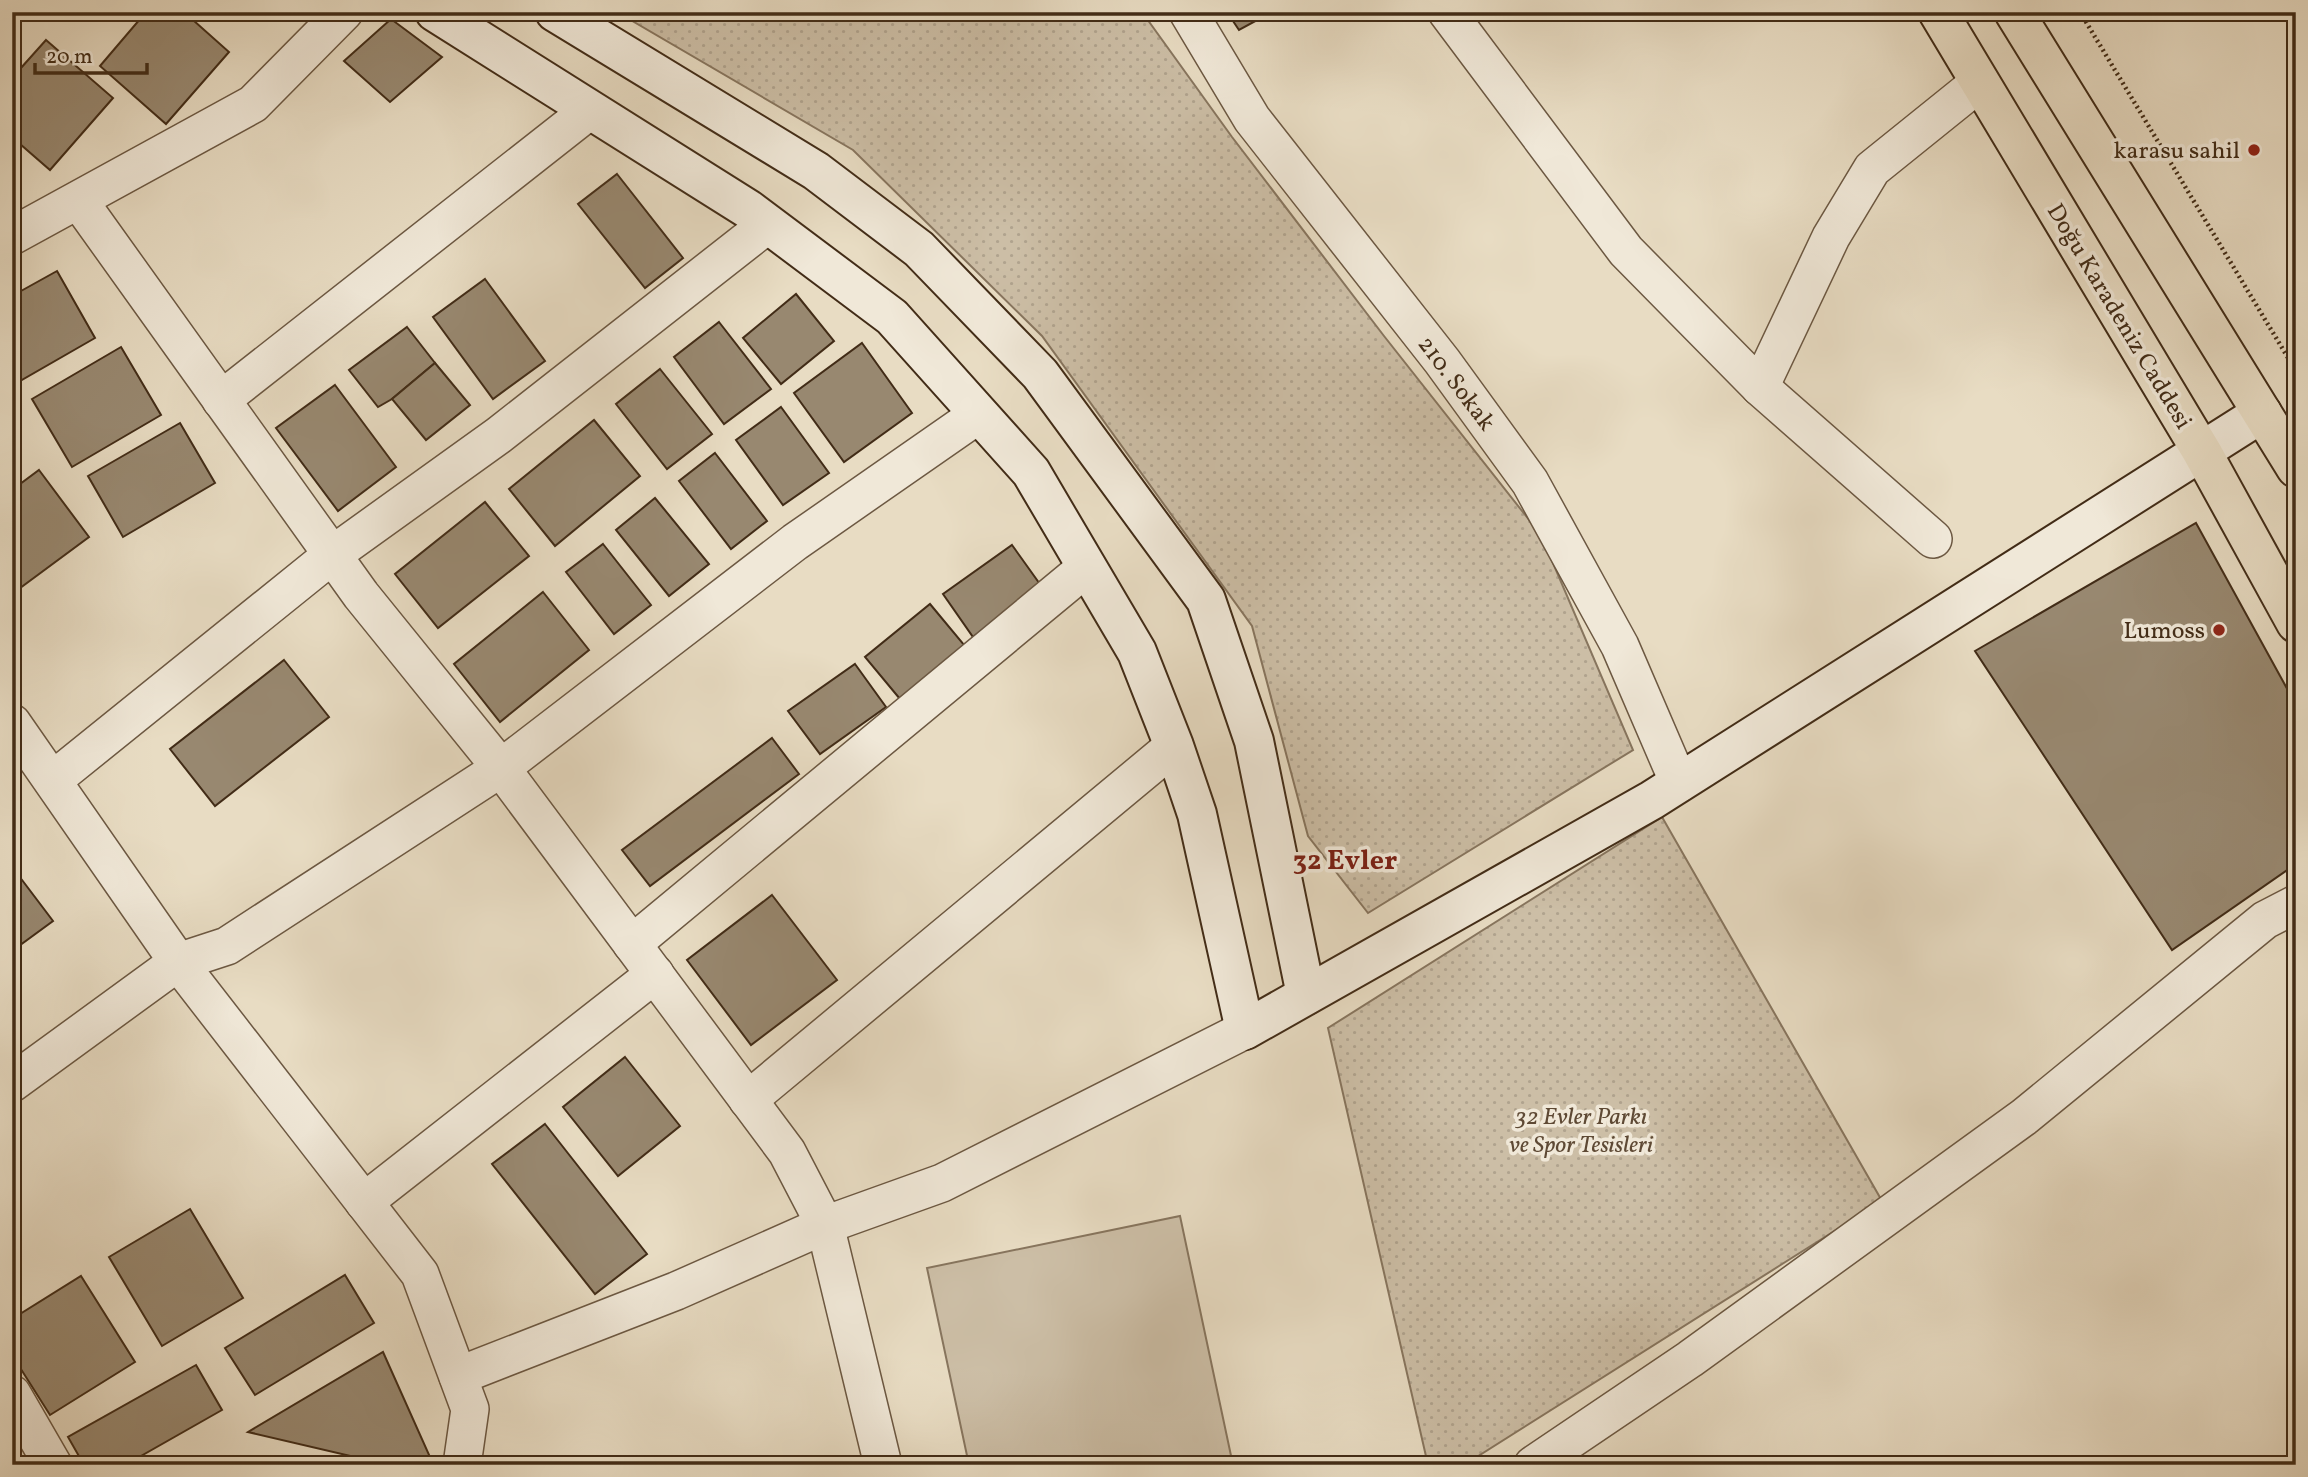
<svg xmlns="http://www.w3.org/2000/svg" width="2308" height="1477" font-family="Vollkorn,serif">
<style>
.green{fill:#ccbea6;stroke:#87755e;stroke-width:2}
.park{fill:url(#park-dots);stroke:#87755e;stroke-width:2}
.building{fill:#988870;stroke:#422c17;stroke-width:2}
.lines{fill:none;stroke-linecap:round;stroke-linejoin:round}
.street-casing{stroke:#6c5842;stroke-width:40}
.secondary-casing{stroke:#422c17;stroke-width:42}
.primary-casing{stroke:#422c17;stroke-width:42}
.path{stroke:#422c17;stroke-width:4.5;stroke-dasharray:2 3.5;stroke-linecap:butt}
.street{stroke:#f0e8d8;stroke-width:37}
.secondary{stroke:#f0e8d8;stroke-width:38}
.primary{stroke:#e8dcc3;stroke-width:38}
.poi-dot{fill:#8f2418;stroke:#f0e8d8;stroke-width:2.5}
.labels{text-anchor:middle;stroke-width:7;stroke-linejoin:round;paint-order:stroke}
.poi-label{font-size:24px;fill:#422c17;stroke:#f0e8d8;text-anchor:end}
.street-label{font-size:24px;fill:#422c17;stroke:#f0e8d8}
.park-label{font-size:24px;font-style:italic;fill:#5e4934;stroke:#f0e8d8}
.quarter-label{font-size:28px;font-weight:bold;fill:#7a1f14;stroke:#f0e8d8}
</style>
<defs>
<pattern id="park-dots" width="8" height="8" patternUnits="userSpaceOnUse" patternTransform="scale(1.75)"><rect width="8" height="8" fill="#ccbea6"/><path d="M2 2h.1M6 6h.1" fill="none" stroke="#b0a38e" stroke-width="1.8" stroke-linecap="round"/></pattern>
</defs>
<rect width="100%" height="100%" fill="#e8dcc3"/>
<filter id="stains"><feTurbulence type="fractalNoise" baseFrequency=".00286" numOctaves="4"/><feColorMatrix values="0 0 0 0 .2 0 0 0 0 .09 0 0 0 0 .02 0 0 0 .5 -.17"/></filter>
<radialGradient id="worn" r=".72"><stop offset=".6" stop-color="#630" stop-opacity="0"/><stop offset="1" stop-color="#630" stop-opacity=".3"/></radialGradient>
<polygon class="green" points="1180,1216 1233,1465 969,1465 927,1268"/>
<g class="park">
<polygon points="617,12 1142,12 1232,137 1384,336 1541,535 1633,750 1368,913 1308,836 1252,626 1042,336 853,150"/>
<polygon points="1662,817 1882,1201 1464,1465 1428,1465 1328,1028"/>
</g>
<g class="building">
<polygon points="146,12 184,12 229,52 166,124 100,66"/>
<polygon points="1227,12 1272,12 1239,30"/>
<polygon points="391,19 442,57 390,102 344,61"/>
<polygon points="46,40 113,98 50,170 12,137 12,78"/>
<polygon points="617,174 683,258 645,288 578,204"/>
<polygon points="57,271 95,338 13,385 12,296"/>
<polygon points="485,279 545,361 493,399 433,317"/>
<polygon points="796,294 834,341 781,384 743,338"/>
<polygon points="719,322 771,389 724,424 674,357"/>
<polygon points="407,327 435,363 392,399 378,407 349,370"/>
<polygon points="862,343 912,413 844,462 794,393"/>
<polygon points="121,347 161,415 72,467 32,399"/>
<polygon points="435,363 470,405 426,440 392,399"/>
<polygon points="660,369 712,434 667,469 616,404"/>
<polygon points="335,385 396,467 338,511 276,428"/>
<polygon points="781,407 829,473 783,505 736,440"/>
<polygon points="594,420 640,476 555,546 509,489"/>
<polygon points="180,423 215,483 123,537 88,476"/>
<polygon points="715,453 767,521 731,549 679,481"/>
<polygon points="39,470 89,537 12,594 12,490"/>
<polygon points="655,498 709,564 669,596 616,530"/>
<polygon points="485,502 529,556 438,628 395,574"/>
<polygon points="2196,523 2296,705 2296,864 2172,950 1975,651"/>
<polygon points="603,544 651,605 614,634 566,572"/>
<polygon points="1012,545 1042,587 973,637 943,594"/>
<polygon points="543,592 589,650 500,722 454,664"/>
<polygon points="930,604 965,646 900,699 865,657"/>
<polygon points="284,660 329,717 215,806 170,749"/>
<polygon points="855,664 886,707 820,754 788,711"/>
<polygon points="772,738 799,774 650,886 622,850"/>
<polygon points="16,872 53,921 12,951 12,875"/>
<polygon points="772,895 837,980 751,1045 687,960"/>
<polygon points="625,1057 680,1126 618,1176 563,1107"/>
<polygon points="545,1124 647,1254 595,1294 492,1164"/>
<polygon points="190,1209 243,1298 162,1346 109,1257"/>
<polygon points="345,1275 374,1323 255,1395 225,1348"/>
<polygon points="81,1276 135,1362 50,1415 12,1355 12,1319"/>
<polygon points="383,1352 430,1457 428,1465 389,1465 248,1432"/>
<polygon points="196,1365 222,1410 125,1465 84,1465 68,1437"/>
<polygon points="188,1456 234,1462 234,1465 187,1465"/>
</g>
<g class="lines">
<g class="street-casing">
<g id="street">
<polyline points="1188,12 1252,119 1442,361 1530,482 1620,646 1679,783"/>
<polyline points="1447,12 1626,251 1760,387 1831,237 1872,169 1980,82"/>
<polyline points="79,201 361,595 501,768 787,1152 825,1225 883,1465"/>
<polyline points="12,236 253,104 344,12"/>
<polyline points="1760,387 1933,539"/>
<polyline points="221,400 590,110"/>
<polyline points="12,723 178,962 420,1274 470,1409 462,1465"/>
<polyline points="53,780 332,555 499,435 768,224"/>
<polyline points="632,944 1087,567"/>
<polyline points="12,1083 178,962 227,946 501,768 795,542 979,414"/>
<polyline points="748,1100 1174,746"/>
<polyline points="364,1202 655,974"/>
<polyline points="458,1376 676,1291 825,1225 942,1183 1245,1030"/>
<polyline points="12,1394 53,1465"/>
<polyline points="1533,1465 1690,1359 2024,1117 2265,920 2296,904"/>
</g>
</g>
<g class="secondary-casing">
<g id="secondary">
<polyline points="435,12 748,209 892,317 1031,472 1137,652 1174,746 1197,814 1245,1030 1652,800 2262,413"/>
<polyline points="555,12 816,171 919,249 1040,374 1206,600 1254,741 1306,995"/>
</g>
</g>
<g class="primary-casing">
<g id="primary">
<polyline points="1938,12 2202,452 2296,623"/>
<polyline points="2014,12 2296,468"/>
</g>
</g>
<polyline class="path" points="2080,12 2296,371"/>
<use href="#street" class="street"/>
<use href="#secondary" class="secondary"/>
<use href="#primary" class="primary"/>
</g>
<g class="poi-dot">
<circle cx="2254" cy="150" r="7"/>
<circle cx="2219" cy="630" r="7"/>
</g>
<g class="labels">
<g class="poi-label">
<text x="2240" y="158">karasu sahil</text>
<text x="2205" y="638">Lumoss</text>
</g>
<g class="street-label">
<text transform="translate(2120 316) rotate(59)" y="8">Doğu Karadeniz Caddesi</text>
<text transform="translate(1457 383) rotate(53)" y="8">210. Sokak</text>
</g>
<g class="park-label">
<text x="1581" y="1124">32 Evler Parkı<tspan x="1581" dy="28">ve Spor Tesisleri</tspan></text>
</g>
<g class="quarter-label">
<text x="1345" y="869">32 Evler</text>
</g>
</g>
<rect width="2308" height="1477" fill="none" stroke="#e8dcc3" stroke-width="42"/>
<rect x="14" y="14" width="2280" height="1449" fill="none" stroke="#422c17" stroke-width="3.5"/>
<rect x="21" y="21" width="2266" height="1435" fill="none" stroke="#422c17" stroke-width="2"/>
<path d="M35 63v10h112v-10" fill="none" stroke="#422c17" stroke-width="3.5"/>
<text x="46" y="63" font-size="21" fill="#422c17" stroke="#f0e8d8" stroke-width="5" paint-order="stroke">20 m</text>
<rect width="100%" height="100%" filter="url(#stains)"/>
<rect width="100%" height="100%" fill="url(#worn)"/>
</svg>
